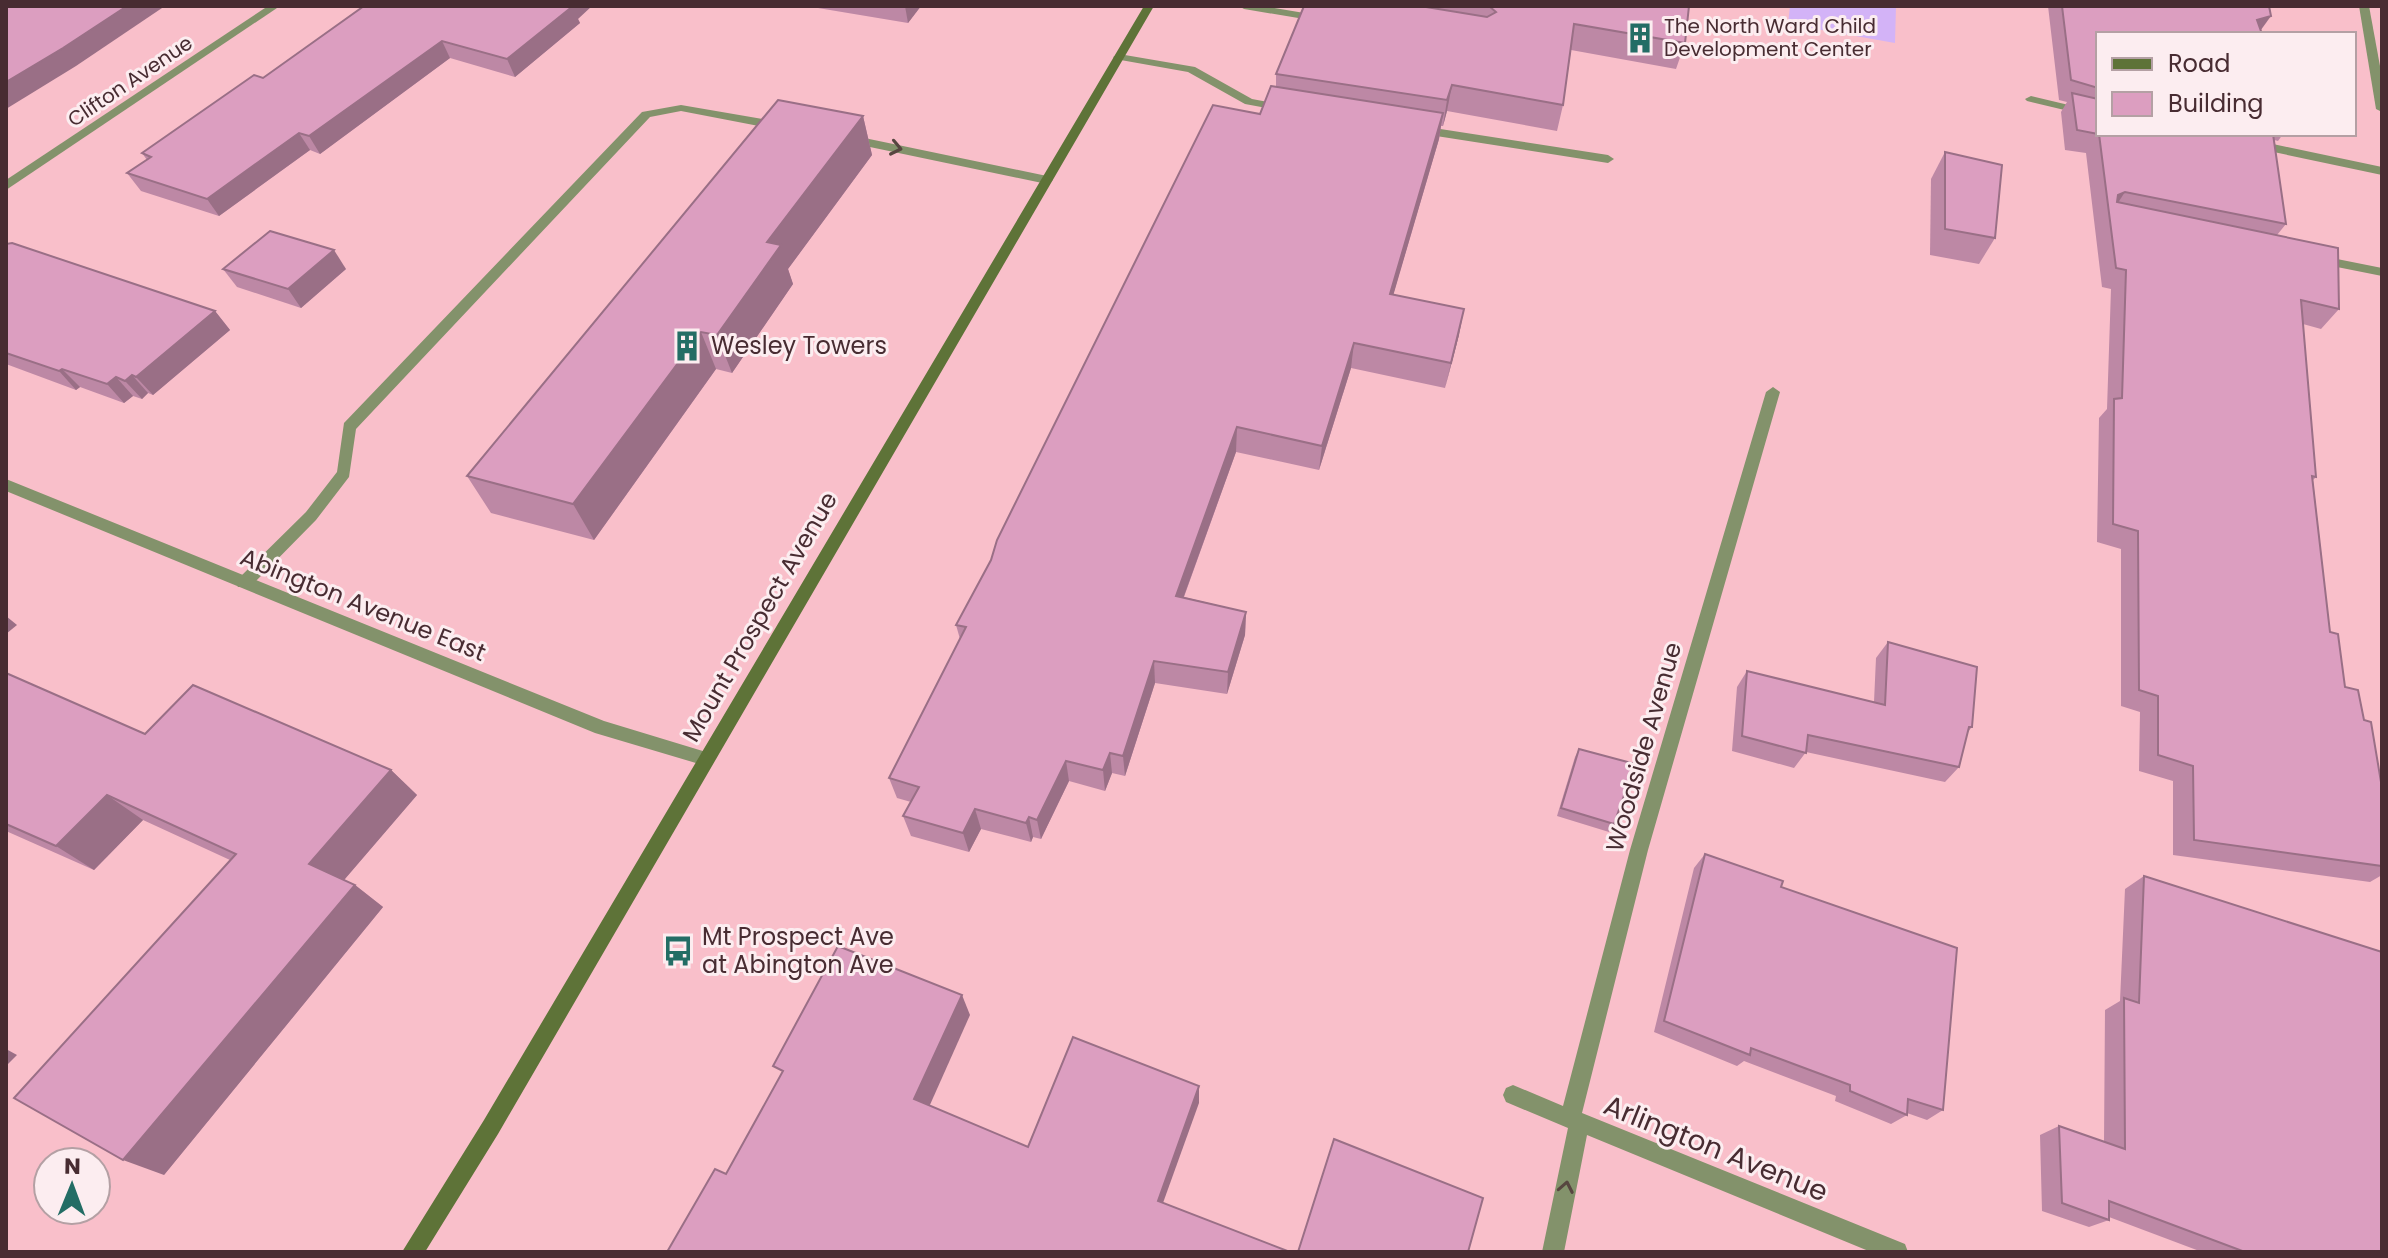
<svg xmlns="http://www.w3.org/2000/svg" width="2388" height="1258" font-family="Poppins,sans-serif">
<style>
.green{fill:#d3b3f7}
.lines{fill:none;stroke-linecap:round;stroke-linejoin:round}
.service{fill:#83926b;fill-rule:evenodd}
.minor{fill:#83926b;fill-rule:evenodd}
.tertiary{fill:#83926b;fill-rule:evenodd}
.secondary{fill:#5e7338;fill-rule:evenodd}
.wall{fill:#bd88a5}
.shaded-wall{fill:#9a6f86}
.building{fill:#dc9ec0;stroke:#9a6f86;stroke-width:2}
.oneway{stroke:#574640}
.labels{text-anchor:middle;stroke-width:6;stroke-linejoin:round;paint-order:stroke}
.far-poi-label{font-size:20px;fill:#482c32;stroke:#fcedf0;text-anchor:start}
.far-street-label{font-size:20px;fill:#482c32;stroke:#fcedf0}
.poi-label{font-size:24px;fill:#482c32;stroke:#fcedf0;text-anchor:start}
.street-label{font-size:24px;fill:#482c32;stroke:#fcedf0}
.near-street-label{font-size:28px;fill:#482c32;stroke:#fcedf0}
</style>
<rect width="100%" height="100%" fill="#f9bfca"/>
<polygon class="green" points="1790,6 1896,6 1895,43 1788,24"/>
<g class="lines">
<g class="service">
<polygon points="1239,6 1263,6 1322,16 1327,19 1322,22 1244,9"/>
<polygon points="1119,54 1195,67 1252,99 1283,105 1289,108 1283,111 1245,104 1188,72 1115,59 1113,57"/>
<polygon points="2031,96 2098,112 2098,118 2027,101 2025,99"/>
<polygon points="681,105 780,122 786,126 780,130 681,111 650,117 356,429 349,477 316,520 250,587 238,587 236,583 238,579 306,512 337,472 344,423 642,112"/>
<polygon points="1421,126 1608,155 1614,159 1608,163 1417,133 1415,130"/>
<polygon points="850,135 1047,176 1053,180 1047,184 846,142 844,139"/>
<polygon points="2254,140 2382,167 2382,175 2250,147 2250,141"/>
<polygon points="2317,255 2382,268 2382,276 2312,262 2312,256"/>
</g>
<g class="minor">
<polygon points="1773,387 1780,392 1648,850 1582,1113 1905,1244 1908,1252 1871,1252 1587,1135 1564,1252 1542,1252 1568,1128 1506,1102 1503,1095 1506,1088 1513,1085 1563,1106 1630,850 1766,392"/>
<polygon points="6,479 604,721 706,752 712,754 715,759 712,764 706,766 595,733 6,491"/>
</g>
<g class="tertiary">
<polygon points="268,6 280,6 6,190 6,180"/>
<polygon points="2359,6 2369,6 2382,77 2382,112 2376,109"/>
</g>
<polygon class="secondary" points="1144,6 1154,6 498,1134 425,1252 402,1252 484,1120"/>
</g>
<g class="wall">
<polygon points="364,6 578,19 580,23 515,77 450,58 320,154 310,150 219,216 141,191 127,173 147,160 142,153 263,78"/>
<polygon points="812,6 921,6 908,23 812,7"/>
<polygon points="1304,6 1689,6 1685,43 1676,69 1571,50 1563,105 1557,131 1447,111 1443,126 1441,126 1439,139 1393,295 1459,335 1445,388 1351,368 1319,470 1236,452 1184,597 1246,612 1245,635 1227,694 1155,683 1125,776 1112,773 1105,791 1069,781 1041,839 1033,837 1031,842 981,829 969,852 911,836 903,816 911,802 897,798 889,778 960,639 956,625 1276,87 1276,74"/>
<polygon points="2048,6 2269,6 2098,34 2098,134 2283,134 2278,141 2274,140 2286,224 2277,235 2339,309 2321,329 2303,324 2316,477 2313,480 2330,632 2345,687 2364,720 2382,788 2382,875 2370,882 2173,855 2173,781 2139,771 2140,712 2121,706 2121,549 2097,542 2099,418 2107,409 2111,289 2102,287 2086,153 2065,150 2061,112 2067,102 2059,100"/>
<polygon points="863,116 872,155 788,269 793,284 732,373 716,369 594,540 491,513 467,476"/>
<polygon points="1945,152 1995,238 1979,264 1930,255 1931,179"/>
<polygon points="6,244 215,311 230,330 153,395 148,393 142,399 133,396 124,403 80,387 76,390 6,364"/>
<polygon points="223,269 346,269 301,308 237,287"/>
<polygon points="1888,642 1972,727 1967,733 1959,767 1945,782 1806,752 1794,768 1732,751 1737,687 1747,671 1874,702 1876,658"/>
<polygon points="6,673 145,734 391,770 417,795 344,880 355,885 383,907 164,1175 230,860 143,820 94,870 6,831"/>
<polygon points="1579,749 1614,824 1609,832 1557,816 1575,757"/>
<polygon points="1705,854 1943,1110 1927,1120 1907,1113 1907,1115 1891,1124 1835,1101 1836,1096 1744,1061 1737,1066 1654,1032 1694,868"/>
<polygon points="2144,876 2382,1252 2202,1252 2109,1217 2109,1220 2089,1227 2042,1211 2040,1135 2059,1126 2104,1142 2105,1010 2120,1001 2125,889"/>
</g>
<g class="shaded-wall">
<polygon points="127,6 165,6 76,66 6,109 6,82"/>
<polygon points="568,6 592,6 578,19 580,23 515,77 507,59"/>
<polygon points="905,6 921,6 908,23"/>
<polygon points="2271,16 2258,34 2257,20"/>
<polygon points="442,41 450,58 320,154 309,136"/>
<polygon points="1452,85 1447,111 1443,126 1447,100"/>
<polygon points="1443,113 1439,139 1386,320 1390,294"/>
<polygon points="863,116 872,155 788,269 793,284 732,373 717,335 767,242"/>
<polygon points="299,133 310,150 219,216 207,199"/>
<polygon points="2125,192 2112,212 2118,195"/>
<polygon points="334,250 346,269 301,308 288,289"/>
<polygon points="1464,309 1459,335 1445,388 1451,363"/>
<polygon points="215,311 230,330 153,395 136,377"/>
<polygon points="701,332 716,369 594,540 573,504"/>
<polygon points="1354,343 1351,368 1319,470 1322,446"/>
<polygon points="62,369 80,387 76,390 59,371"/>
<polygon points="132,375 148,393 142,399 125,381"/>
<polygon points="116,377 133,396 124,403 107,384"/>
<polygon points="1237,427 1236,452 1176,618 1176,596"/>
<polygon points="1246,612 1245,635 1227,694 1228,672"/>
<polygon points="6,616 17,625 6,634"/>
<polygon points="1154,661 1155,683 1125,776 1123,756"/>
<polygon points="1110,753 1112,773 1105,791 1103,770"/>
<polygon points="1066,761 1069,781 1041,839 1037,820"/>
<polygon points="391,770 417,795 338,887 309,864"/>
<polygon points="107,795 143,820 94,870 56,846"/>
<polygon points="975,809 981,829 969,852 963,833"/>
<polygon points="1029,817 1033,837 1031,842 1026,823"/>
<polygon points="355,885 383,907 164,1175 123,1160"/>
<polygon points="962,995 970,1015 925,1116 914,1099"/>
<polygon points="6,1049 17,1055 6,1066"/>
<polygon points="1199,1086 1199,1103 1159,1214 1158,1201"/>
</g>
<g class="building">
<polygon points="6,6 127,6 63,48 6,82"/>
<polygon points="364,6 573,6 507,59 442,41 309,136 299,133 207,199 127,173 151,157 142,153 254,75 263,78"/>
<polygon points="1304,6 1420,6 1487,17 1496,12 1489,6 1689,6 1685,43 1574,24 1563,105 1452,85 1447,100 1276,74"/>
<polygon points="2062,6 2269,6 2271,16 2257,20 2262,34 2098,34 2098,88 2071,80"/>
<polygon points="1271,86 1443,113 1390,294 1464,309 1451,363 1354,343 1322,446 1237,427 1176,596 1246,612 1228,672 1154,661 1123,756 1110,753 1103,770 1066,761 1037,820 1029,817 1026,823 975,809 963,833 903,816 919,787 889,778 966,627 956,625 991,560 997,540 1213,105 1260,114"/>
<polygon points="2072,93 2098,99 2098,134 2077,130"/>
<polygon points="778,100 863,116 767,242 781,245 717,335 701,332 573,504 467,476"/>
<polygon points="2099,134 2273,134 2286,224 2125,192 2118,195 2117,202 2338,248 2339,309 2301,300 2316,477 2312,476 2330,632 2338,634 2345,687 2358,690 2364,720 2371,722 2382,788 2382,866 2194,840 2193,766 2158,755 2158,696 2139,690 2138,531 2113,524 2114,399 2122,398 2126,270 2116,268"/>
<polygon points="1945,152 2002,165 1995,238 1945,229"/>
<polygon points="270,231 334,250 288,289 223,269"/>
<polygon points="12,243 215,311 136,377 132,375 125,381 116,377 107,384 62,369 59,371 6,353 6,244"/>
<polygon points="1888,642 1977,667 1972,727 1969,727 1959,767 1808,735 1806,753 1742,736 1747,671 1885,705"/>
<polygon points="6,673 145,734 193,685 391,770 309,864 355,885 123,1160 14,1098 236,854 107,795 56,846 6,824"/>
<polygon points="1579,749 1635,764 1614,824 1561,808"/>
<polygon points="1705,854 1783,881 1781,887 1957,948 1943,1110 1908,1099 1907,1115 1850,1091 1850,1085 1751,1048 1750,1055 1664,1021"/>
<polygon points="2144,876 2382,952 2382,1252 2245,1252 2109,1201 2109,1220 2062,1203 2059,1126 2125,1149 2124,998 2139,1003"/>
<polygon points="838,946 962,995 914,1099 1028,1147 1073,1037 1199,1086 1158,1201 1290,1252 667,1252 715,1169 726,1174 783,1071 773,1066"/>
<polygon points="1334,1139 1483,1198 1468,1252 1298,1252"/>
</g>
<defs><path id="oneway-chevron" d="M-2-3.5L2.5 0L-2 3.5" fill="none" stroke-width="1.6" stroke-linecap="round" stroke-linejoin="round" transform="scale(2)"/></defs>
<g class="oneway">
<use href="#oneway-chevron" transform="translate(896 148) rotate(12)"/>
<use href="#oneway-chevron" transform="translate(1566 1187) rotate(-79)"/>
</g>
<defs>
<g id="building-bare" transform="scale(2.4)"><path d="M-4-6H4V6H1V3H-1V6H-4ZM-2.5-4.3h1.7v1.8h-1.7ZM.8-4.3h1.7v1.8H.8ZM-2.5-1h1.7V.8h-1.7ZM.8-1h1.7V.8H.8Z" fill="#236d65" stroke="#fcedf0" stroke-width="2.5" paint-order="stroke"/></g>
<g id="bus-bare" transform="scale(2.4)"><path d="M-5-6H5V4H4V6H2V4H-2V6H-4V4H-5ZM-3.5-4V0h7V-4ZM-3.5 1.2v1.5H-2V1.2ZM2 1.2v1.5H3.5V1.2Z" fill="#236d65" stroke="#fcedf0" stroke-width="2.5" paint-order="stroke"/></g>
</defs>
<g fill-rule="evenodd">
<use href="#building-bare" x="1640" y="38"/>
<use href="#building-bare" x="687" y="346"/>
<use href="#bus-bare" x="678" y="951"/>
</g>
<g class="labels">
<g class="far-poi-label">
<text x="1664" y="33">The North Ward Child<tspan x="1664" dy="23">Development Center</tspan></text>
</g>
<g class="far-street-label">
<text transform="translate(130 81) rotate(-34)" y="7">Clifton Avenue</text>
</g>
<g class="poi-label">
<text x="711" y="354">Wesley Towers</text>
<text x="702" y="945">Mt Prospect Ave<tspan x="702" dy="28">at Abington Ave</tspan></text>
</g>
<g class="street-label">
<text transform="translate(363 605) rotate(22)" y="8">Abington Avenue East</text>
<text transform="translate(760 617) rotate(-60)" y="8">Mount Prospect Avenue</text>
<text transform="translate(1644 747) rotate(-74)" y="8">Woodside Avenue</text>
</g>
<g class="near-street-label">
<text transform="translate(1716 1148) rotate(22)" y="10">Arlington Avenue</text>
</g>
</g>
<rect width="2388" height="1258" fill="none" stroke="#482c32" stroke-width="16"/>
<rect x="2096" y="32" width="260" height="104" fill="#fcedf0" stroke="#b4a0a4" stroke-width="2"/>
<rect x="2112" y="58" width="40" height="12" fill="#5e7338" stroke="#b4a0a4" stroke-width="2"/>
<text x="2168" y="72" font-size="24" fill="#482c32">Road</text>
<rect x="2112" y="92" width="40" height="24" fill="#dc9ec0" stroke="#b4a0a4" stroke-width="2"/>
<text x="2168" y="112" font-size="24" fill="#482c32">Building</text>
<g transform="translate(72 1186) rotate(1)"><circle r="38" fill="#fcedf0" stroke="#b4a0a4" stroke-width="2"/>
<path d="M0-6L14 30L0 20L-14 30Z" fill="#236d65"/>
<text y="-12" font-size="22" font-weight="bold" text-anchor="middle" fill="#482c32">N</text>
</g>
</svg>
